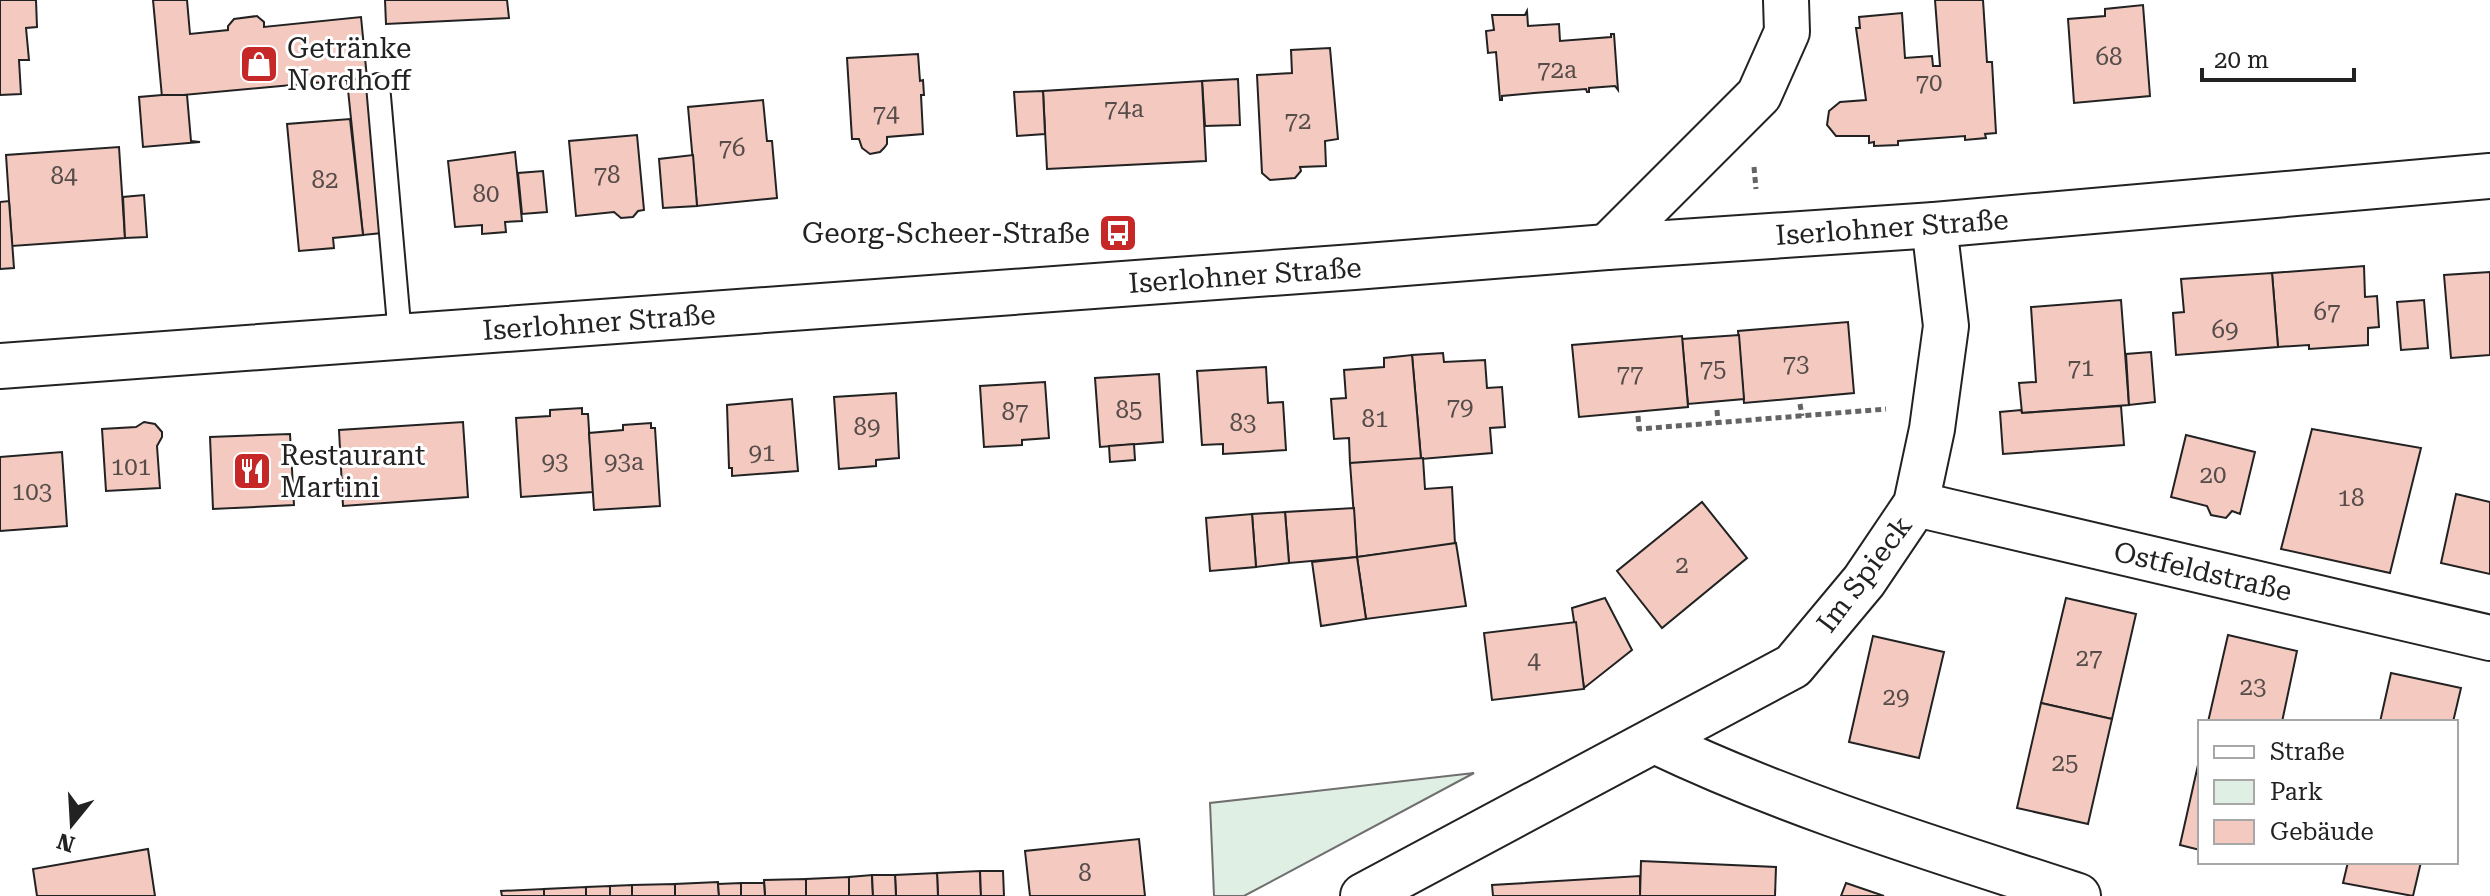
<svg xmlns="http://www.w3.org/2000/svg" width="2490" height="896" font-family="'Roboto Serif',serif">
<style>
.green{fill:#e0efe3;stroke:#6f6f6f;stroke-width:2}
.building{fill:#f3c9c0;stroke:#222;stroke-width:2}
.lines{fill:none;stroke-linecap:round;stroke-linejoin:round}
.service-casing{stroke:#222;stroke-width:26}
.minor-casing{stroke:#222;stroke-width:48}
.primary-casing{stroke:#222;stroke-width:48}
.path{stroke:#646464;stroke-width:5;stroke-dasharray:6 4;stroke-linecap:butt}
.service{stroke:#fff;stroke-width:22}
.minor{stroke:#fff;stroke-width:44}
.primary{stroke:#fff;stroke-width:44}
.labels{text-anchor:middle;stroke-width:6;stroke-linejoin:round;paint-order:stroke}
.number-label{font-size:24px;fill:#564c4a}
.poi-label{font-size:28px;fill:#222;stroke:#fff;text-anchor:start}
.street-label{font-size:28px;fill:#222;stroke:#fff}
</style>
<rect width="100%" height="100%" fill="#fff"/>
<polygon class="green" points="1474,773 1244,896 1214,896 1210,803"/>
<g class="building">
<polygon points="0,0 36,0 37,27 26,28 29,60 19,60 21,94 0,95"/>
<polygon points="153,0 187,0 190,34 228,30 228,26 234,19 257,16 264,22 264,27 361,17 367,78 162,97"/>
<polygon points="385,0 507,0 509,18 386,24"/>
<polygon points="1935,0 1983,0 1987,62 1992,62 1996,133 1985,134 1986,138 1965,140 1965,136 1898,141 1898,145 1874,146 1874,142 1869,143 1869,136 1836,136 1827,125 1829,111 1840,102 1866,100 1856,28 1860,28 1859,17 1902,13 1905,58 1932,56 1933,66 1940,66"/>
<polygon points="2143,5 2150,96 2074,103 2068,19 2105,16 2105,9"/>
<polygon points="1527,11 1528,26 1559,24 1560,41 1611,37 1611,34 1614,34 1618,90 1615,86 1589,88 1589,92 1587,92 1586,89 1534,93 1502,96 1502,100 1500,100 1496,52 1488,53 1486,31 1494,30 1492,15 1525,15"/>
<polygon points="1330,48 1338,139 1325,141 1326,166 1300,167 1301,171 1295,178 1270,180 1262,173 1257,75 1292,73 1291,50"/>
<polygon points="918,54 920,81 923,80 924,95 921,95 923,134 887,137 887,144 884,148 880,152 870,154 862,148 859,139 852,139 847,58"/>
<polygon points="367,78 382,233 363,235 347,80"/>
<polygon points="1238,79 1240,125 1205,126 1202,81"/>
<polygon points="1202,81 1206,161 1047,169 1043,91"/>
<polygon points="1043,91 1045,134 1017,136 1014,92"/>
<polygon points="162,95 187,95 191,141 200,142 143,147 139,97"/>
<polygon points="763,100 767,141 772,141 777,198 697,206 688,107"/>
<polygon points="350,119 363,235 333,238 334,248 299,251 287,124"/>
<polygon points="637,135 644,210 638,211 633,217 621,218 614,212 576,216 569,141"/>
<polygon points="119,147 125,238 12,246 6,155"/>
<polygon points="515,152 522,221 505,222 506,232 482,234 482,225 455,227 448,161"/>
<polygon points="693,155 697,206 663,208 659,159"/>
<polygon points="543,171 547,212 522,214 518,173"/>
<polygon points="144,195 147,237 125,238 123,197"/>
<polygon points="9,201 14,268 0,269 0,202"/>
<polygon points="2364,266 2365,297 2377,296 2379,327 2368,328 2368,345 2309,349 2309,345 2278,347 2272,273"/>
<polygon points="2490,272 2490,355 2451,358 2444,275"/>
<polygon points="2272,273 2278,347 2176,355 2173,313 2184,312 2181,279"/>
<polygon points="2121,300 2129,405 2022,413 2019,383 2036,382 2031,307"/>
<polygon points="2424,300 2428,348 2401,350 2397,302"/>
<polygon points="1848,322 1854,393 1744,403 1738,331"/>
<polygon points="1739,335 1744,399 1688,404 1682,339"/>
<polygon points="1682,336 1688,407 1579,417 1572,345"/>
<polygon points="2151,352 2155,402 2129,405 2126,354"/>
<polygon points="1443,353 1444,362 1485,360 1487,388 1502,387 1505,427 1490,428 1492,453 1421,459 1412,355"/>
<polygon points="1412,355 1421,459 1350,464 1349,438 1334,439 1331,399 1346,398 1344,370 1384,367 1384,358"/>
<polygon points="1266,367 1268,403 1283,402 1286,450 1223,454 1223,444 1202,445 1197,371"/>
<polygon points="1159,374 1163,442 1100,447 1095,378"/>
<polygon points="1045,382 1049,438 1022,440 1022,445 984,447 980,386"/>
<polygon points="896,393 899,458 876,460 876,466 839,469 834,397"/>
<polygon points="792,399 798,471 732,476 732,468 729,468 727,405"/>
<polygon points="2121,406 2124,445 2003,454 2000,412 2021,410 2022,413"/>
<polygon points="582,408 582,414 588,414 593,492 521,497 516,418 550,416 550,410"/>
<polygon points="144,422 155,424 162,432 162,437 157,446 160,488 106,491 102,429 136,427"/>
<polygon points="463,422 468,497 343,506 339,430"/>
<polygon points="651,423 651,428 655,428 660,506 594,510 589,433 623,430 623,425"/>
<polygon points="2312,429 2421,448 2390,573 2281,549"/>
<polygon points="290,434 294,505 213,509 210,437"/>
<polygon points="2186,435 2255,452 2240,514 2232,511 2226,518 2211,515 2207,506 2171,497"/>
<polygon points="1134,444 1135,460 1110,462 1109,446"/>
<polygon points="62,452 67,526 0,531 0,457"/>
<polygon points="1423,458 1425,489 1452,487 1455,544 1357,557 1350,463"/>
<polygon points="2456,494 2490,502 2490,574 2441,563"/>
<polygon points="1702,502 1747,558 1662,628 1617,571"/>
<polygon points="1354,508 1357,557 1289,563 1285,512"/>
<polygon points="1285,512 1289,563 1256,567 1252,514"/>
<polygon points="1252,514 1256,567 1210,571 1206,518"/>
<polygon points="1456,543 1466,606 1366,619 1357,557"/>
<polygon points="1357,557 1366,619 1321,626 1312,562"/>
<polygon points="1605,598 1632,650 1584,688 1572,608"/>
<polygon points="2066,598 2136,614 2112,719 2041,703"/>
<polygon points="1576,622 1584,689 1492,700 1484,633"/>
<polygon points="2228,635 2297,651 2282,722 2208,722"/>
<polygon points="1873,636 1944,652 1919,758 1849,742"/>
<polygon points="2391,673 2461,688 2453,722 2380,722"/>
<polygon points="2041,703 2112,719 2088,824 2017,808"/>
<polygon points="2200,756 2200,850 2180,845"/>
<polygon points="1139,839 1145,896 1030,896 1025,851"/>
<polygon points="148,849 155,896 37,896 33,869"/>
<polygon points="1641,861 1776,867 1775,896 1640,896"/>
<polygon points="2348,862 2421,862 2413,896 2343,883"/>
<polygon points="980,871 981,896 938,896 937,873"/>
<polygon points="980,871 1003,871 1004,896 981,896"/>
<polygon points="937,873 938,896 896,896 895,875"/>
<polygon points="872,875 873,896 849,896 849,877"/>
<polygon points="872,875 895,875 896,896 873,896"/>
<polygon points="1640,876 1640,896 1493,896 1492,885"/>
<polygon points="849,877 849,896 806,896 806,879"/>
<polygon points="806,879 806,896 765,896 764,880"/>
<polygon points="718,882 719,896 675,896 675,884"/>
<polygon points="741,883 741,896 719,896 718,884"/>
<polygon points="741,883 764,883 765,896 741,896"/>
<polygon points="1846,883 1884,896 1841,896"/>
<polygon points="675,884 675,896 632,896 632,885"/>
<polygon points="632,885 632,896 610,896 610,886"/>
<polygon points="610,886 610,896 586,896 586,887"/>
<polygon points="586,887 586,896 544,896 544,889"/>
<polygon points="544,889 544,896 502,896 501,891"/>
</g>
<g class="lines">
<g class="service-casing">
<polyline id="service" points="378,85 400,336"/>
</g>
<g class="minor-casing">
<g id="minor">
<polyline points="1607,247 1759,95 1787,32 1786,0"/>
<polyline points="1916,504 2490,638"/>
<path d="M1655,741C1791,806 1935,849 2078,896"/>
<polyline points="1363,896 1793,666 1864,581 1916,504 1932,429 1946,326 1934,225"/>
</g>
</g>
<g class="primary-casing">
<polyline id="primary" points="0,366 1354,267 1607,247 1934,225 2490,176"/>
</g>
<g class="path">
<polyline points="1754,167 1756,189"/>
<polyline points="1800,404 1802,416"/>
<polyline points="1717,410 1718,423"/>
<polyline points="1638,416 1639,429 1886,409"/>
</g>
<use href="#service" class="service"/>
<use href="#minor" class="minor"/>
<use href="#primary" class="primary"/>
</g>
<defs>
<g id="shop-square" transform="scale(2)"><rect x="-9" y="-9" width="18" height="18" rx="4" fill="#c62828" stroke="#fff"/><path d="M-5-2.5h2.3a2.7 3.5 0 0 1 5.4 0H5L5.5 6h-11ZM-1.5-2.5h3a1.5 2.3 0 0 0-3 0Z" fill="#fff"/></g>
<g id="bus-square" transform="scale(2)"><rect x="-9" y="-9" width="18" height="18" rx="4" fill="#c62828" stroke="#fff"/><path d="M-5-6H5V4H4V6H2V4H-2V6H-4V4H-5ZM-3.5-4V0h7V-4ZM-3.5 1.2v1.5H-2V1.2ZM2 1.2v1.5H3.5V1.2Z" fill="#fff"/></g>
<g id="restaurant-square" transform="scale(2)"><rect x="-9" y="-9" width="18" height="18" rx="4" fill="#c62828" stroke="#fff"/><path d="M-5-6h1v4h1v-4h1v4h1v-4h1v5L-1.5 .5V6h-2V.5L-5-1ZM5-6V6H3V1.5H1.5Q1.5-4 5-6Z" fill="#fff"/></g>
</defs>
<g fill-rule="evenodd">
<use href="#shop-square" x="259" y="64"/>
<use href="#bus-square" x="1118" y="233"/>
<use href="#restaurant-square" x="252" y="471"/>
</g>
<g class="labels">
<g class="number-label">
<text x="2109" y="65">68</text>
<text x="1557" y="78">72a</text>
<text x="1929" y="91">70</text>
<text x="1124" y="117">74a</text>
<text x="886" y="122">74</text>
<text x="1298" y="129">72</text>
<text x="732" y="156">76</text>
<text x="607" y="183">78</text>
<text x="64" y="184">84</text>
<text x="325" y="188">82</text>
<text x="486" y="202">80</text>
<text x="2327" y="320">67</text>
<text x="2225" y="338">69</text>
<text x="1796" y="372">73</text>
<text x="2081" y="376">71</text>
<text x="1713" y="377">75</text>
<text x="1630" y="382">77</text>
<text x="1460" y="415">79</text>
<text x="1129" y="418">85</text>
<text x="1015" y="420">87</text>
<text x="1375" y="427">81</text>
<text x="1243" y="431">83</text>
<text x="867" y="435">89</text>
<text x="762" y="461">91</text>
<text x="555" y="470">93</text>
<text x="624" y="470">93a</text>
<text x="131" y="475">101</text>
<text x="2213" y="483">20</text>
<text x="32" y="500">103</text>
<text x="2351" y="506">18</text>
<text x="1682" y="573">2</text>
<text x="2089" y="666">27</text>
<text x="1534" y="669">4</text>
<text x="2253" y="695">23</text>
<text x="1896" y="705">29</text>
<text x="2065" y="771">25</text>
<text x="1085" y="881">8</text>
</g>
<g class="poi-label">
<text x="287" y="58">Getränke<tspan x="287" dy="32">Nordhoff</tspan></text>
<text x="1090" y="243" text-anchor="end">Georg-Scheer-Straße</text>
<text x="280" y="465">Restaurant<tspan x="280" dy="32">Martini</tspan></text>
</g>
<g class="street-label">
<text transform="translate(1892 227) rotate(-4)" y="10">Iserlohner Straße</text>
<text transform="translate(1245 275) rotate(-4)" y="10">Iserlohner Straße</text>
<text transform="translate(599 322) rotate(-4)" y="10">Iserlohner Straße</text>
<text transform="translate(2203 571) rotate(13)" y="10">Ostfeldstraße</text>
<text transform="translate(1864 574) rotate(-53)" y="10">Im Spieck</text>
</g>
</g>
<rect x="2198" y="720" width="260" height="144" fill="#ffffff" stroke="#a7a7a7" stroke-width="2"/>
<rect x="2214" y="746" width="40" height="12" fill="#ffffff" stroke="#a7a7a7" stroke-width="2"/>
<text x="2270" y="760" font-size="24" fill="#222222">Straße</text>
<rect x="2214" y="780" width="40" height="24" fill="#e0efe3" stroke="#a7a7a7" stroke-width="2"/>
<text x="2270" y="800" font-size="24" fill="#222222">Park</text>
<rect x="2214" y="820" width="40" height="24" fill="#f3c9c0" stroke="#a7a7a7" stroke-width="2"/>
<text x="2270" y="840" font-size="24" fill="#222222">Gebäude</text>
<g transform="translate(72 824) rotate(198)" stroke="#ffffff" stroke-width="6" paint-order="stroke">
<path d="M0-6L14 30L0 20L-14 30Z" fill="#222222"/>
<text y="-12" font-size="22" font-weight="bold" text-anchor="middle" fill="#222222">N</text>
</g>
<path d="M2202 68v12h152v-12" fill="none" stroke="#222222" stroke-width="4"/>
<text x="2214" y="68" font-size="24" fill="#222222" stroke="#ffffff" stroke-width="6" paint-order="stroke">20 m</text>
</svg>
